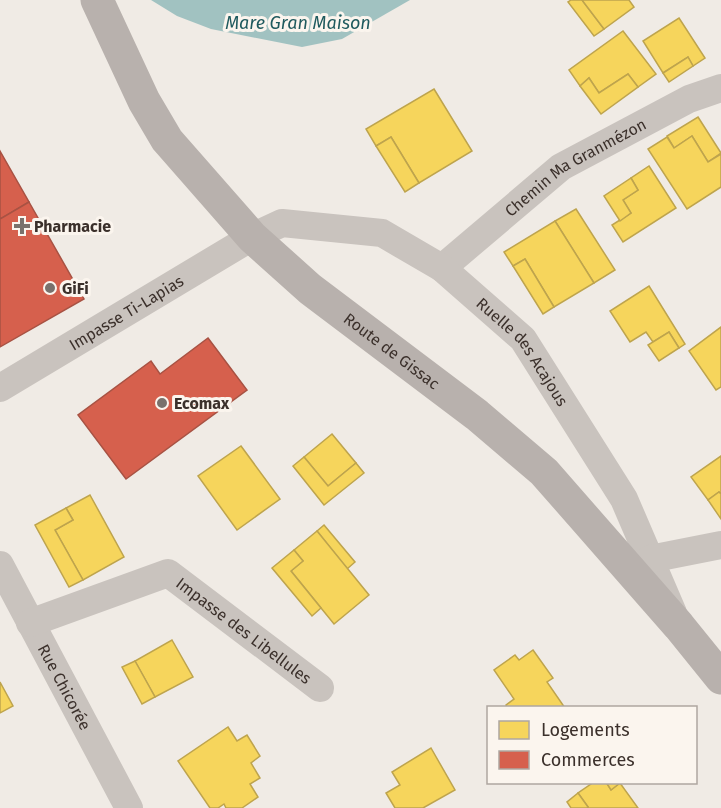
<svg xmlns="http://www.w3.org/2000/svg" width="721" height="808" font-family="'Fira Sans',sans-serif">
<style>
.water{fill:#a1c2c1}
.homes{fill:#f6d55c;stroke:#bea44d;stroke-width:1.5}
.shops{fill:#d6604d;stroke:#a85243;stroke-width:1.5}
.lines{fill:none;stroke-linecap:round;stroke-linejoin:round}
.minor{stroke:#c9c3be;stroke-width:28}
.primary{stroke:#b8b1ad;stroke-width:33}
.poi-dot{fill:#7a716c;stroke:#fbf5ee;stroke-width:2}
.labels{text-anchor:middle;stroke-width:6;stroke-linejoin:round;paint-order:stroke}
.street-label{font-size:16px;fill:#3b302b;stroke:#fbf5ee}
.poi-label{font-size:16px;font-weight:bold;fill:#3b302b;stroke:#fbf5ee;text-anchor:start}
.water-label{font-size:18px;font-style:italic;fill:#1f5a5e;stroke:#fbf5ee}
</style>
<rect width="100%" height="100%" fill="#f0ebe5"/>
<polygon class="water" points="151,0 410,0 342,39 302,47 211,29 177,16"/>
<g class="homes">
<polygon points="571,0 582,0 604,29 594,36 568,2"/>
<polygon points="582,0 629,0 634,7 604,29"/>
<polygon points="679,18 705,58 693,66 688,57 663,73 643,41"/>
<polygon points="623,31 656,74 638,87 628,74 599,93 589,78 580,86 569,70"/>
<polygon points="688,57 693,66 669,82 663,73"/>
<polygon points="628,74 638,87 601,114 580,86 589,78 599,93"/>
<polygon points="434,89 472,151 419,183 391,137 376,146 366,129"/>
<polygon points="698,117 721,153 708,162 692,136 674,148 667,136"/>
<polygon points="692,136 708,162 721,154 721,187 687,209 648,149 667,137 674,148"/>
<polygon points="391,137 419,183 405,192 376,146"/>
<polygon points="649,166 676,208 623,242 612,225 631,213 623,200 638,190 631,178"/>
<polygon points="631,178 638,190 623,200 631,213 620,221 604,196"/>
<polygon points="576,209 615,270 594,283 555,221"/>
<polygon points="555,221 594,283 554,307 525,259 513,266 504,252"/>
<polygon points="525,259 554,307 543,314 513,266"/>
<polygon points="649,286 685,344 679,348 669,332 653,342 646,332 630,342 610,311"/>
<polygon points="721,327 721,387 716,390 689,351"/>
<polygon points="669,332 679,348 659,361 648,345"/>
<polygon points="332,434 356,463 328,486 304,457"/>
<polygon points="241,446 280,499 237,530 198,476"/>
<polygon points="721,456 721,494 719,492 708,500 691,477"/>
<polygon points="304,457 328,486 356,463 364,473 324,505 293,466"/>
<polygon points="719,492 721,494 721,519 708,500"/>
<polygon points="90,495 124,557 83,580 55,530 73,520 66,508"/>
<polygon points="66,508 73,520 55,530 83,580 69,587 35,525"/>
<polygon points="324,525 355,562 347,569 317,531"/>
<polygon points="317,531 369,595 334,624 291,571 303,561 294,550"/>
<polygon points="294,550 303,561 291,571 321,608 312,616 272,568"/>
<polygon points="172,640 193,677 155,697 135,661"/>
<polygon points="533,650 553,678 547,682 565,708 507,708 506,705 514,699 494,670 515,655 519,660"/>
<polygon points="135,661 155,697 142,704 122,667"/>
<polygon points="0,682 13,706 0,713"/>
<polygon points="228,727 237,741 247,735 260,756 251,763 260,778 250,784 258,797 242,808 226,808 224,804 218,808 210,808 178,761"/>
<polygon points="431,748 455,790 423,808 395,808 386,793 400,785 392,772"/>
<polygon points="594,782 606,782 611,790 620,783 638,808 587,808 588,807 578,793"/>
<polygon points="606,782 620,782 620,783 611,790"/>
<polygon points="578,793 588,807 587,808 571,808 567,802"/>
</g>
<g class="shops">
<polygon points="0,151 29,202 0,219"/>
<polygon points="29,202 84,299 0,347 0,219"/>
<polygon points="208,338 247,390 126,479 78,415 151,361 160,374"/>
</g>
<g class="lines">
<g class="minor">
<path id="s1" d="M442,268L561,167L689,99L721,88"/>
<path id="s2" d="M0,388L252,237L282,223L382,233L442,268L523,339L624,499L673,613"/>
<polyline points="650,559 721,545"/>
<path id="s3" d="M0,565L129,808"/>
<path id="s4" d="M30,623L168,573L320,688"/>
</g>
<path class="primary" id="s5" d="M97,0L144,101L167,140L252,237L310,289L477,415L544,472L679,626L721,678"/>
</g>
<g class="poi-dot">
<path d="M19 217h6v6h6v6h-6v6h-6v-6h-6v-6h6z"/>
<circle cx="50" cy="288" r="6"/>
<circle cx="162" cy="403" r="6"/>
</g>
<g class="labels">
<g class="street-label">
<text dy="6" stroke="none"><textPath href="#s1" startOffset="168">Chemin Ma Granmézon</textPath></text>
<text dy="6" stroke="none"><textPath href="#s2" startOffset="147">Impasse Ti-Lapias</textPath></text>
<text dy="6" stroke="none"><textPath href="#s5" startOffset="466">Route de Gissac</textPath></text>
<text dy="6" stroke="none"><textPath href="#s2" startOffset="614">Ruelle des Acajous</textPath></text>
<text dy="6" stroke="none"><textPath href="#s4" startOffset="242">Impasse des Libellules</textPath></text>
<text dy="6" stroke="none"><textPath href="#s3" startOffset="138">Rue Chicorée</textPath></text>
</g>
<g class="poi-label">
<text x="34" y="232">Pharmacie</text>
<text x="62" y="294">GiFi</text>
<text x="174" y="409">Ecomax</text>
</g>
<g class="water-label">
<text x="298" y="29">Mare Gran Maison</text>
</g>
</g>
<rect x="487" y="706" width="210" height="78" fill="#fbf5ee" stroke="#aea6a0" stroke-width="1.5"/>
<rect x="499" y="721" width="30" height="18" fill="#f6d55c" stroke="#aea6a0" stroke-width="1.5"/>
<text x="541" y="736" font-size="18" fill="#3b302b">Logements</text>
<rect x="499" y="751" width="30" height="18" fill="#d6604d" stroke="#aea6a0" stroke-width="1.5"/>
<text x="541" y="766" font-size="18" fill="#3b302b">Commerces</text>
</svg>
